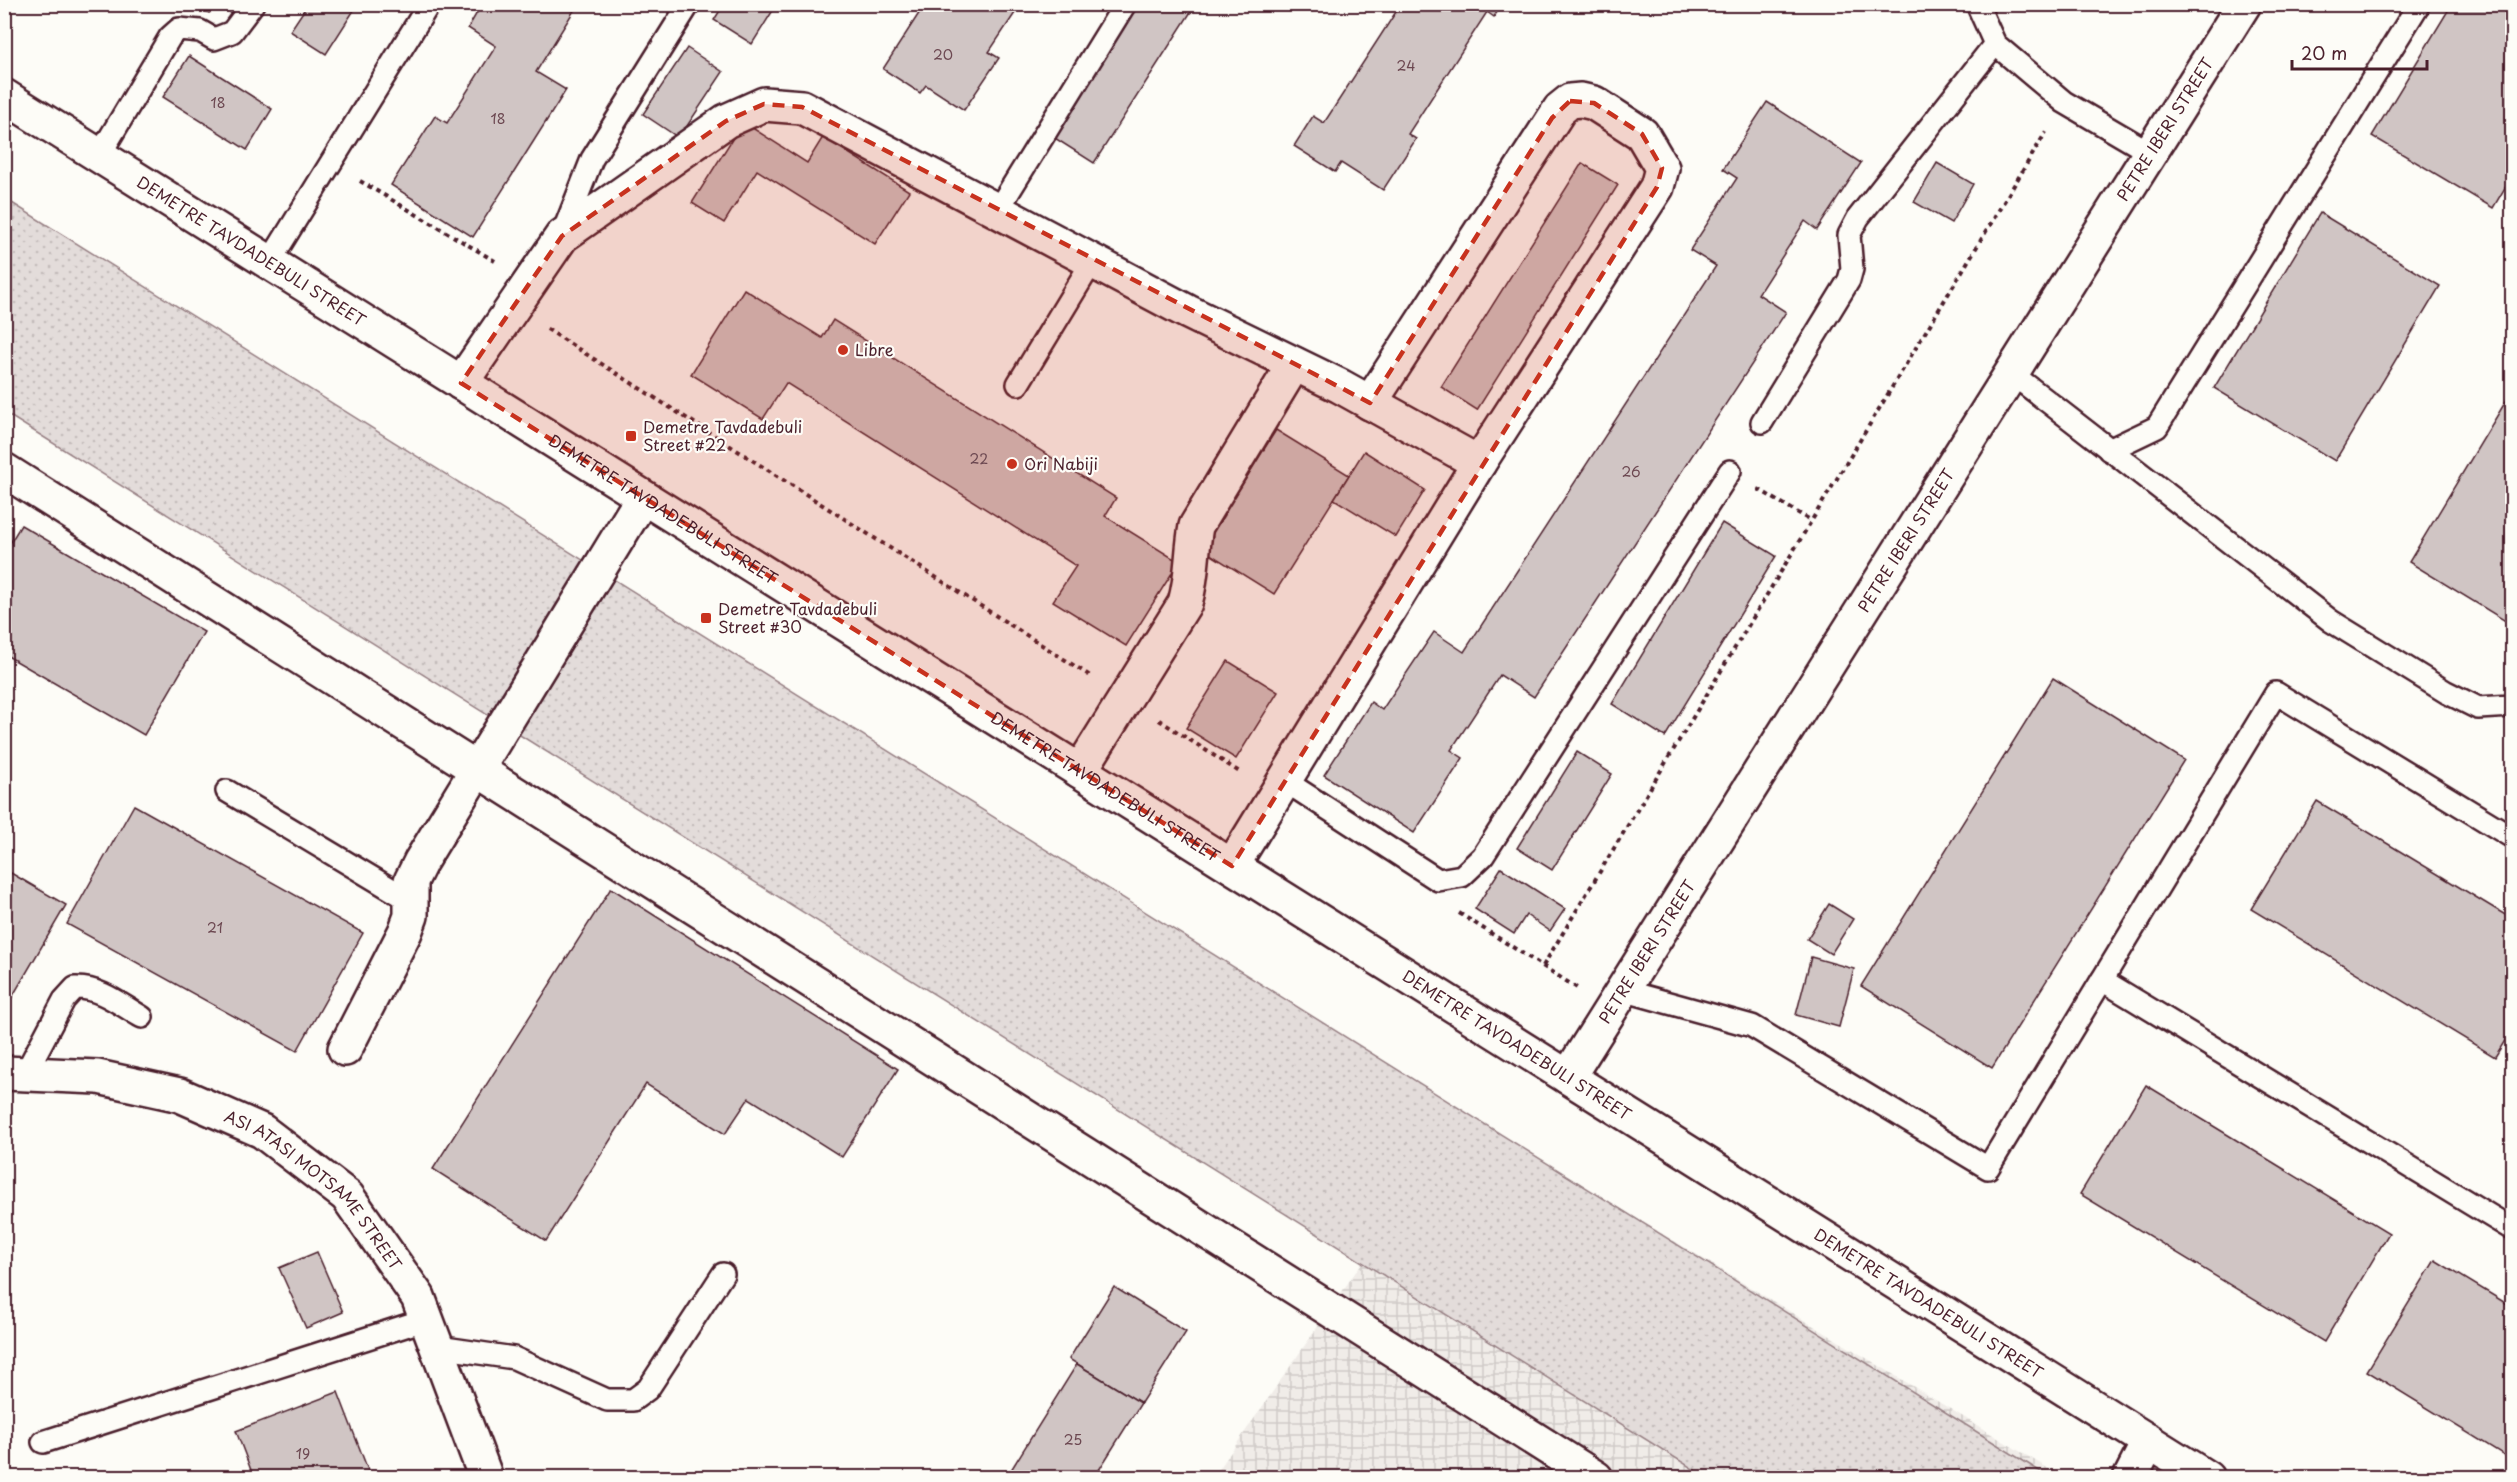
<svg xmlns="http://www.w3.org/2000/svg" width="2517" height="1482" font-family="'Playpen Sans',sans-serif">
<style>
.industrial{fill:url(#industrial-grid)}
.grass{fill:url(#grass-dots);stroke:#967e82;stroke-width:1.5}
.building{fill:#d0c5c4;stroke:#4a1f2b;stroke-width:1.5}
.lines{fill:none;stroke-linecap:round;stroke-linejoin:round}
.lane-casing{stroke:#4a1f2b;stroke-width:26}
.street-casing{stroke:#4a1f2b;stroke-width:38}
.secondary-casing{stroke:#4a1f2b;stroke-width:38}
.path{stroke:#4a1f2b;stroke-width:4;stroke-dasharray:4.5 4.5;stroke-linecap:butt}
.lane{stroke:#fdfcf7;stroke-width:21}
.street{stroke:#fdfcf7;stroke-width:33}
.secondary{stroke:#fdfcf7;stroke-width:33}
.marked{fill:#c8321e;fill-opacity:0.2;stroke:#c8321e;stroke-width:4.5;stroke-dasharray:12 8;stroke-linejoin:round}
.poi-dot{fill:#c8321e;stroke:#fdfcf7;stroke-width:2}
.labels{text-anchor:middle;stroke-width:4.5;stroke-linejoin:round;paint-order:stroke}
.number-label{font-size:14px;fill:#6c4851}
.street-label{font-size:16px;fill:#4a1f2b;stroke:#fdfcf7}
.poi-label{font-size:16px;fill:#4a1f2b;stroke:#fdfcf7;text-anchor:start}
</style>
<defs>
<pattern id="industrial-grid" width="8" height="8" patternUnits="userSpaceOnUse" patternTransform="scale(1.5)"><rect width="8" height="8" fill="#f0ece8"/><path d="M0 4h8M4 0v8" fill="none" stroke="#cfcac7"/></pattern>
<pattern id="grass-dots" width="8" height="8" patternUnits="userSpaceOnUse" patternTransform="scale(1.5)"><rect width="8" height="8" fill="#e3dcda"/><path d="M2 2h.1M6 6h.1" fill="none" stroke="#c4bcbb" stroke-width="1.8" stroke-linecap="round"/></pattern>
</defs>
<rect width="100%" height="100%" fill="#fdfcf7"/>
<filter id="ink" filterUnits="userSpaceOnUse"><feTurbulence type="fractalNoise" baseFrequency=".0167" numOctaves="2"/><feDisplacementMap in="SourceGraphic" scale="12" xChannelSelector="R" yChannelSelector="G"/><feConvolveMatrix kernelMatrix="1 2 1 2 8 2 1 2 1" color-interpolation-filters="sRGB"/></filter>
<g filter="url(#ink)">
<polygon class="industrial" points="1465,1114 2062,1477 1213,1478"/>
<polygon class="grass" points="4,198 2049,1477 1706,1477 5,413"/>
<g class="building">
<polygon points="195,4 215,4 209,13"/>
<polygon points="308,4 358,4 326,54 290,31"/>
<polygon points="482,4 578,4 536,72 566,90 473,237 391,185 435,116 447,123 496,46 468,28"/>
<polygon points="724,4 777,4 752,44 714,20"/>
<polygon points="925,4 1021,4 989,52 999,58 964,110 926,85 920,93 883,69"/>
<polygon points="1134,4 1196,4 1094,163 1050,135"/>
<polygon points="1401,4 1502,4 1494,17 1487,12 1408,134 1416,139 1383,190 1341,163 1335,172 1294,146 1313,116 1324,123"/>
<polygon points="2452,4 2512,4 2512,176 2493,208 2372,136"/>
<polygon points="687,48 723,72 679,138 643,114"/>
<polygon points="189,56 272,109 247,150 163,97"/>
<polygon points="1767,102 1861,163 1817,230 1805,221 1758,294 1786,312 1534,697 1500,675 1451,750 1463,758 1414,833 1324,775 1371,702 1382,710 1434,632 1464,652 1716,266 1690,250 1737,178 1723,169"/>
<polygon points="743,122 807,163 823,137 909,191 875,244 757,170 724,223 692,203"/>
<polygon points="1582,163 1618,185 1477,410 1441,387"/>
<polygon points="1937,163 1973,184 1951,223 1914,202"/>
<polygon points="2320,213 2440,286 2335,461 2214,388"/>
<polygon points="744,289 822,338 833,320 1116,498 1105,516 1179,562 1126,646 1053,601 1076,566 786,383 763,419 691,374"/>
<polygon points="2512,391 2512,625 2409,562"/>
<polygon points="1276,430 1349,475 1274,594 1202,549"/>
<polygon points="1364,451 1425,490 1396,537 1334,499"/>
<polygon points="1722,523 1776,556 1665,737 1612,704"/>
<polygon points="21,525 204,632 144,735 4,654 4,553"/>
<polygon points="1228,661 1278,692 1236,759 1186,728"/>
<polygon points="2053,678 2184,760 1992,1068 1861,986"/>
<polygon points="1577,752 1612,774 1552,870 1517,848"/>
<polygon points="2317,801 2512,919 2512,1029 2495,1057 2251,909"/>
<polygon points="134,805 363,933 297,1051 67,924"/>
<polygon points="1501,868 1565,909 1550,931 1526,915 1514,934 1475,909"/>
<polygon points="4,869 66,905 4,1011"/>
<polygon points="611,888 898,1069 842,1157 749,1098 725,1134 646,1084 546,1241 433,1169"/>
<polygon points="1829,904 1853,919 1831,954 1807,939"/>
<polygon points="1811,957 1854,969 1839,1027 1796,1015"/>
<polygon points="2146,1085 2389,1233 2324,1342 2080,1194"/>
<polygon points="317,1252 343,1312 306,1328 279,1268"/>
<polygon points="2435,1260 2512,1307 2512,1460 2367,1371"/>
<polygon points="1114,1287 1186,1332 1141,1403 1069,1359"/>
<polygon points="1077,1364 1141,1403 1094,1478 1006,1478"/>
<polygon points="338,1392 371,1478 254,1478 236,1431"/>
</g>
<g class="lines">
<g class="lane-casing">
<g id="lane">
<polyline points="1977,4 1995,44 2064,102 2151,153"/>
<polyline points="99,156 170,37 179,29 200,31 214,39 232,32 253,4"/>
<polyline points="997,211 1125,4"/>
<polyline points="562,235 592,159 689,4"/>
<polyline points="269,263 429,4"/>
<polyline points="2011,373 2331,621 2446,692 2478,708 2512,706"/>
<polyline points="1018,384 1092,262"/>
<polyline points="1762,422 1849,280 1852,269 1849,235 1858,218 1995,44"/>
<polyline points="2109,450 2157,427 2419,4"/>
<polyline points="1285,781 1438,880 1462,876 1483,856 1730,471"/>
<polyline points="227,791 411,901"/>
<polyline points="2102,980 2512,1229"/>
<polyline points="1622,990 1752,1026 1988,1168 2276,693 2512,837"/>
<path d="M25,1074L64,1000L75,988C100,987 121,1005 142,1017"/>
<polyline points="438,1347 514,1358 607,1400 633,1400 648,1389 723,1274"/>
<polyline points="43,1442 427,1319"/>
</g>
</g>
<g class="street-casing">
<g id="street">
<polyline points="461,383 562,236 726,121 764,104 802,107 1188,312 1340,386 1479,463"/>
<polyline points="4,470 1596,1478"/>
<path d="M1080,771L1185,603C1193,575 1191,554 1196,526L1294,364"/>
<polyline points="1232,866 1479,463 1657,187 1662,168 1642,134 1594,103 1581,100 1570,101 1560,109 1370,403"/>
<polyline points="345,1049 405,932 411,916 411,881 421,861 643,497"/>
<path id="s1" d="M4,1073L98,1077L180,1095L262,1131L347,1196L418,1297L486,1478"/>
<polyline points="2130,1478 2149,1441"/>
</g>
</g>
<g class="secondary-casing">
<g id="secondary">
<path id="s2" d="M4,96L2207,1478"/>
<path id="s3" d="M1568,1077L2244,4"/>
</g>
</g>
<g class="path">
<polyline points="360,181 495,261"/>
<polyline points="547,329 1092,677"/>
<polyline points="1758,489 1812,521"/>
<polyline points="1159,720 1241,773"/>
<polyline points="1459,913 1577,988"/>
<polyline points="1543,966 2046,132"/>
</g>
<use href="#lane" class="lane"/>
<use href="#street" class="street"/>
<use href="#secondary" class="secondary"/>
</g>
</g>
<path class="marked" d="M1570,101L1594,103L1642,134L1662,168L1657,187L1232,866L461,383L562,236L726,121L764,104L802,107L1370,403L1552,118Z"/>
<g class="poi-dot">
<circle cx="843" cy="350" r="6"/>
<rect x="625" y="430" width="12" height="12" rx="3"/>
<circle cx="1012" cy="464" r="6"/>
<rect x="700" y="612" width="12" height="12" rx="3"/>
</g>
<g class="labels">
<g class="number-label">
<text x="943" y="60">20</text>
<text x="1406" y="71">24</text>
<text x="218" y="108">18</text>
<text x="498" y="124">18</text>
<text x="979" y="464">22</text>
<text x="1631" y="477">26</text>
<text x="215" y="933">21</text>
<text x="1073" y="1445">25</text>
<text x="303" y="1459">19</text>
</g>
<g class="street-label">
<text dy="6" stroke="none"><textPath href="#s3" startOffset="1120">PETRE IBERI STREET</textPath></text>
<text dy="6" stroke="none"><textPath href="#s2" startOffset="292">DEMETRE TAVDADEBULI STREET</textPath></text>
<text dy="6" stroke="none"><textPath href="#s2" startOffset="778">DEMETRE TAVDADEBULI STREET</textPath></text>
<text dy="6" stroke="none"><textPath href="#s3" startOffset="634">PETRE IBERI STREET</textPath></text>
<text dy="6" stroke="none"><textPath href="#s2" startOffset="1300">DEMETRE TAVDADEBULI STREET</textPath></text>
<text dy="6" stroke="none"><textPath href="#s3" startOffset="148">PETRE IBERI STREET</textPath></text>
<text dy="6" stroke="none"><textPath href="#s2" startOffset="1786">DEMETRE TAVDADEBULI STREET</textPath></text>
<text dy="6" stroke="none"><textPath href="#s1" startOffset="345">ASI ATASI MOTSAME STREET</textPath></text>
<text dy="6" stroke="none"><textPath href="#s2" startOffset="2272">DEMETRE TAVDADEBULI STREET</textPath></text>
</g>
<g class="poi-label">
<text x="855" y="356">Libre</text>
<text x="643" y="433">Demetre Tavdadebuli<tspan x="643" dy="18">Street #22</tspan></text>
<text x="1024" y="470">Ori Nabiji</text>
<text x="718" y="615">Demetre Tavdadebuli<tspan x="718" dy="18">Street #30</tspan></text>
</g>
</g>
<rect width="2517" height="1482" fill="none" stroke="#fdfcf7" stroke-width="24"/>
<rect x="12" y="12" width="2493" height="1458" fill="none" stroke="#4a1f2b" stroke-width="2" filter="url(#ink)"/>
<path d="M2292 60v9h135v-9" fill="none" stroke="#4a1f2b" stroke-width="3"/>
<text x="2301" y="60" font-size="18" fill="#4a1f2b" stroke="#fdfcf7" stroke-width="4.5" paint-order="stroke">20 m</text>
</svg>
